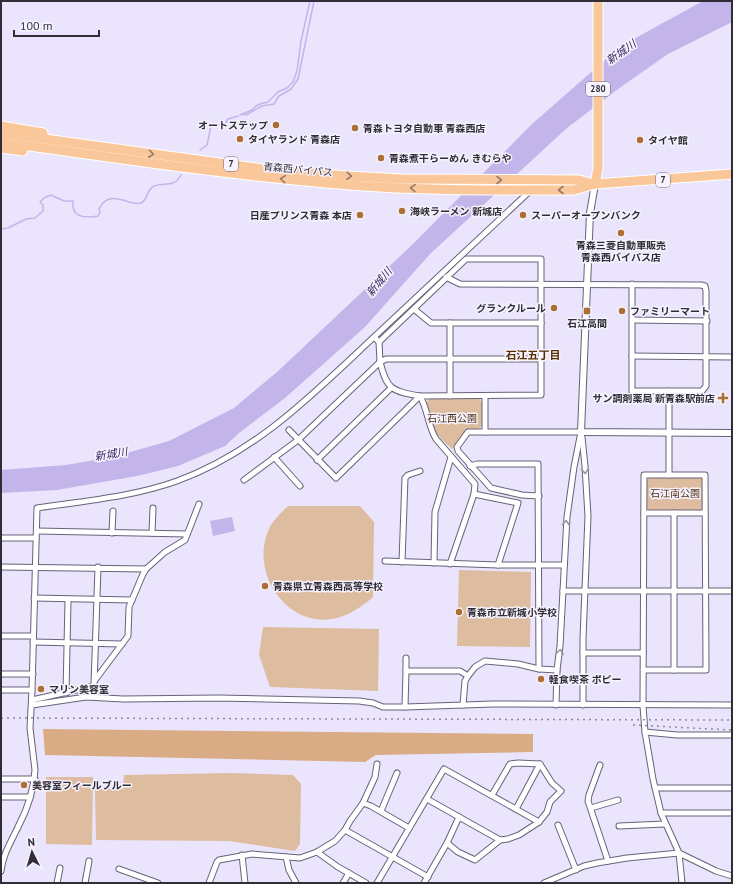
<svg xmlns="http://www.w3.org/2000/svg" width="733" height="884" font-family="'PT Sans','Noto Sans JP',sans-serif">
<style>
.green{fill:#ddbc9f}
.forest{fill:#d9ac85}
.water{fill:#c3b5e9}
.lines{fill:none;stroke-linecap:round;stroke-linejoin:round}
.stream{stroke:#c3b5e9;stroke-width:1.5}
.minor-casing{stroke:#686279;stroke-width:7}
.tertiary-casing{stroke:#686279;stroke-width:8}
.trunk-casing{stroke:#fff;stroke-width:11}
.minor{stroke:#fff;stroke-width:5}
.tertiary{stroke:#fff;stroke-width:6}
.trunk{stroke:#fac79a;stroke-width:9}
.rail{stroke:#8e899b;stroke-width:1.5;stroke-dasharray:2 4;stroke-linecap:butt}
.oneway{stroke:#957a68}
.oneway2{stroke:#98969b}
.poi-dot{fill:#ac6f33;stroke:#f6f3fe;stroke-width:1.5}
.labels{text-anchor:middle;stroke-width:3;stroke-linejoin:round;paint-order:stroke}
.shield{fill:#f6f3fe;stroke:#6b6873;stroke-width:1}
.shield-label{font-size:9px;font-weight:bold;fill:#302d37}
.poi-label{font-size:10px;font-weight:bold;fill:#302d37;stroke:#f6f3fe;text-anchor:start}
.street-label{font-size:10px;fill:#302d37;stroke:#f6f3fe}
.park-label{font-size:10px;fill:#503113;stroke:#f6f3fe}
.water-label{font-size:11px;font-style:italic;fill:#351e5b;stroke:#f6f3fe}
.neighbourhood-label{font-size:11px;font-weight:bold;fill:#562e00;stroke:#f6f3fe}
</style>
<rect width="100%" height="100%" fill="#eae4fd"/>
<g class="green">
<polygon points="430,399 479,399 482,402 482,426 478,429 467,429 452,449 441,439 436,432 426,402"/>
<polygon points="650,477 700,477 703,480 703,506 701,510 649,510 646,507 646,481"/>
<path d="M288,506H360L374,522L373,597C357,611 337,623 315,619C276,612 252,565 269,529C273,520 281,513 288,506Z"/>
<polygon points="459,570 531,572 530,647 457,646"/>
<polygon points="263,627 379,629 378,691 270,687 259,655"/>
<polygon points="231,773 293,775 301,784 300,844 295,851 229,841 96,840 95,789 123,789 124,775"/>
<polygon points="46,777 93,777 92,845 46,844"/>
</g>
<polygon class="forest" points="43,729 533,734 533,752 376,755 365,762 45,755"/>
<g class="water">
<polygon points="703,1 732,1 732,22 668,54 618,89 567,128 430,254 365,327 285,398 239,433 225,446 178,466 137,476 57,490 1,493 1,470 66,465 113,457 169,441 234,408 277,372 412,245 532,124 621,46"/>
<polygon points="232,517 235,531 213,536 210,521"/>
</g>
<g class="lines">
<g class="stream">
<polyline points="242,114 246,115 262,106 274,104 279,96 291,89 298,79 314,1"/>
<polyline points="240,115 252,110 256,106 260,104 268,102 278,92 287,88 293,82 297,71 301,41 310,1"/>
<polyline points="200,150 207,145 211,126 225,124 228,119 238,116"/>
<path d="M1,229L8,228L26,219L35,218L43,211V205L40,202L44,198L51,195L64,201H73C71,218 85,218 98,216L100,212L99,209C110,187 130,207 141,203C148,200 146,190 154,186C165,182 174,188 181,175"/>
</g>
<g class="minor-casing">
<g id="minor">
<polyline points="446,277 460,284 701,285 705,286 706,291 706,386 702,391 632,391 632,284"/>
<polyline points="414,309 431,323 541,323"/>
<polyline points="633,320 707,321"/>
<polyline points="450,323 450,396"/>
<polyline points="374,337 530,191"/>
<polyline points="632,356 732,357"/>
<path d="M380,362C387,390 392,391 420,396C428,410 428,426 436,439L475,484L474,494L450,564"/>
<polyline points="669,391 669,475"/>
<polyline points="485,396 485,432"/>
<polyline points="289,430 336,478 420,396 541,395 541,259 466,259 379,342"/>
<polyline points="582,437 585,466 588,516 583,638 583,705"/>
<polyline points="274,457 300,486"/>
<polyline points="317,460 391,388"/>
<polyline points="470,466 477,464 538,464 539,669"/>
<polyline points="244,480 298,440 380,362"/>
<polyline points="474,494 518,503 498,565"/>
<polyline points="539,496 522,495 491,488 458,451 457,447 468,432 581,432"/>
<polyline points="644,513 705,513"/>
<polyline points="37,531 187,534"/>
<polyline points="112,533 113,511"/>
<polyline points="152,533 153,508"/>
<polyline points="1,538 36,538"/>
<polyline points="385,561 498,565 564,565"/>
<polyline points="402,562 405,478 408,475 420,471"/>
<polyline points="434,563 435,512 451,457"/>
<polyline points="1,567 146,569"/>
<polyline points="563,591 732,591"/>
<polyline points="34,598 132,600"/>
<polyline points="1,636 33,636"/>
<polyline points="33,642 122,644"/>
<polyline points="583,653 643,653"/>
<polyline points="406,658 406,671"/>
<polyline points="643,670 706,670 705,475 644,475 643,706 645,732 653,779 661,813 679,853 682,883"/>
<polyline points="674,670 674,513"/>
<polyline points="1,674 33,674"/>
<polyline points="95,680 128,636 129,607 143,574 146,569 165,552 185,540 199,504"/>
<polyline points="1,690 32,690"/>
<polyline points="66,693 68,600"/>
<polyline points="32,700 90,687 94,685 98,567"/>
<polyline points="32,705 86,697 123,699 218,698 359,701 373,703 383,707 405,707 493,704 732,705"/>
<polyline points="463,705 465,681 468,676"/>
<polyline points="556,705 557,670 560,646 567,517 574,467 581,432"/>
<polyline points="405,707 406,671 460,671 468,676 475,667 485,661 518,664 539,669 557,670"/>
<polyline points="645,732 677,735 732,735"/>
<polyline points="600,765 589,795 588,801 608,861"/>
<polyline points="1,779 35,779"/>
<polyline points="655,788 732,788"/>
<polyline points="1,797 30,797"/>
<polyline points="427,799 500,840"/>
<polyline points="363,803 375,777 377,764"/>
<polyline points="591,808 618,800"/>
<polyline points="516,809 540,764"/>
<polyline points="381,811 397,773"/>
<polyline points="661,813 732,813"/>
<polyline points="558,825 576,870"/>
<polyline points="619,826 665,824"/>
<polyline points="345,830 428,877"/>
<polyline points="447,843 458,852 475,860 500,840 508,839 519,835 539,822 547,812 550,802 561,791 552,783 540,764 518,763 510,764 492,795"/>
<polyline points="317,852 338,867 366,883"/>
<polyline points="242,855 245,883"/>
<polyline points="286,857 289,870 296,883"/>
<polyline points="119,869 158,883"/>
<path d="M1,871C3,854 11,842 18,827C27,810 34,789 35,770L30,728L32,690L37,508C84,501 132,497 177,481C257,452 314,393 374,337L379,342L380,362L386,359H541"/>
<polyline points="57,883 60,868"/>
<polyline points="85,883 89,861"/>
<polyline points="209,883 217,862 219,860 252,854 300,858 317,852 335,841 345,830 350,821 363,803 371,806 409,828"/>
<polyline points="343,883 349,873"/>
<polyline points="377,883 444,769 539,822"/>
<polyline points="424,883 447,843 459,817"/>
<polyline points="544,883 584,866 597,863 627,858 679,853 716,871 732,876"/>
</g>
</g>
<g class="tertiary-casing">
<polyline id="tertiary" points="595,184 590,213 581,432 732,433"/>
</g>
<g class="trunk-casing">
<g id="trunk">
<polyline points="1,126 43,133"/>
<polyline points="1,133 270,170 348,176 401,179 579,180 593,184"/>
<path d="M1,142C117,158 233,176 350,185C425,191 499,190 574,190L595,184L732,174"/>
<polyline points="1,148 23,151"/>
<polyline points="595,184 598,169 598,1"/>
</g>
</g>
<use href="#minor" class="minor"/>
<use href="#tertiary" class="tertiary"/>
<use href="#trunk" class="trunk"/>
<g class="rail">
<polyline points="1,718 732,720"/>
<polyline points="633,725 732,730"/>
</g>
</g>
<defs><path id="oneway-chevron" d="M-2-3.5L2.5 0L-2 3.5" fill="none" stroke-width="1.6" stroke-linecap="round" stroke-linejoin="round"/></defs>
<g class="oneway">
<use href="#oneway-chevron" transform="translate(151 154) rotate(8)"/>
<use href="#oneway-chevron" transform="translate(349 176) rotate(4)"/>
<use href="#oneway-chevron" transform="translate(283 179) rotate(-175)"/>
<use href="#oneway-chevron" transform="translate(499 180)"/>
<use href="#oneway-chevron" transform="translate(413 188) rotate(-177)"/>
<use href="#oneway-chevron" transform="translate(561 190) rotate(-180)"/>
</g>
<g class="oneway2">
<use href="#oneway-chevron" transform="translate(585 471) rotate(86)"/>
<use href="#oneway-chevron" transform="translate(566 523) rotate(-87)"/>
<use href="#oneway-chevron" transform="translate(560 652) rotate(-83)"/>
</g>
<g class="poi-dot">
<circle cx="276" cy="125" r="4"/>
<circle cx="355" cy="128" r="4"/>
<circle cx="240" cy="139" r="4"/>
<circle cx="640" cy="140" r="4"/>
<circle cx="381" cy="158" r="4"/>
<circle cx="402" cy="211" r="4"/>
<circle cx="360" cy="215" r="4"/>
<circle cx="523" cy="215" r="4"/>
<circle cx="621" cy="233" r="4"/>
<circle cx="554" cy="308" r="4"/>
<rect x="583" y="307" width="8" height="8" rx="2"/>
<circle cx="622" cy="311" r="4"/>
<path d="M721 392h4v4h4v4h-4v4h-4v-4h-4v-4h4z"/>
<circle cx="265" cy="586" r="4"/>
<circle cx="459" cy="612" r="4"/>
<circle cx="541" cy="679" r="4"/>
<circle cx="41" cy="689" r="4"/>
<circle cx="24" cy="785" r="4"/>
</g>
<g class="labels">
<g class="shield">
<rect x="586" y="82" width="24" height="14" rx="3"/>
<rect x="224" y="157" width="14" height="14" rx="3"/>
<rect x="656" y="173" width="14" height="14" rx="3"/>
</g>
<g class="shield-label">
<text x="598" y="92">280</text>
<text x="231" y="167">7</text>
<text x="663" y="183">7</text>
</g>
<g class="poi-label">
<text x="268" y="129" text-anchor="end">オートステップ</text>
<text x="363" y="132">青森トヨタ自動車 青森西店</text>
<text x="248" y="143">タイヤランド 青森店</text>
<text x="648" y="144">タイヤ館</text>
<text x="389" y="162">青森煮干らーめん きむらや</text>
<text x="410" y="215">海峡ラーメン 新城店</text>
<text x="352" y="219" text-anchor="end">日産プリンス青森 本店</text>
<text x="531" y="219">スーパーオープンバンク</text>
<text x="621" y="249" text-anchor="middle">青森三菱自動車販売<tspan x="621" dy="12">青森西バイパス店</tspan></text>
<text x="546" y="312" text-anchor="end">グランクルール</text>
<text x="630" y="315">ファミリーマート</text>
<text x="587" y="327" text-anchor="middle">石江高間</text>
<text x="715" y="402" text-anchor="end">サン調剤薬局 新青森駅前店</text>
<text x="273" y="590">青森県立青森西高等学校</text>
<text x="467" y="616">青森市立新城小学校</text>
<text x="549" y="683">軽食喫茶 ポピー</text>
<text x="49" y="693">マリン美容室</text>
<text x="32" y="789">美容室フィールブルー</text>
</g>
<g class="street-label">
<text transform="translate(298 169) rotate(5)" y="4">青森西バイパス</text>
</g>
<g class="park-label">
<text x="452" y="422">石江西公園</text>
<text x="675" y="497">石江南公園</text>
</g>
<g class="water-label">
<text transform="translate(621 52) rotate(-35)" y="4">新城川</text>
<text transform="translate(379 282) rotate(-50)" y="4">新城川</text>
<text transform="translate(111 454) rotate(-9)" y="4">新城川</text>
</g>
<g class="neighbourhood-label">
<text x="533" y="359">石江五丁目</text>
</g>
</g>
<rect width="733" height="884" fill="none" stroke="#302d37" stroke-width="4"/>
<g transform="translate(32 852) rotate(355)" stroke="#f6f3fe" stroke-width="3" paint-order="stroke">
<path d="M0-3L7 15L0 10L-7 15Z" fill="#302d37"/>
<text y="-6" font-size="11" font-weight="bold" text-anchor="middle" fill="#302d37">N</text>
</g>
<path d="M14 30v6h85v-6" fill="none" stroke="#302d37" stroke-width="2"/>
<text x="20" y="30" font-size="12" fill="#302d37" stroke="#f6f3fe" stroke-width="3" paint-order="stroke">100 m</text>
</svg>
